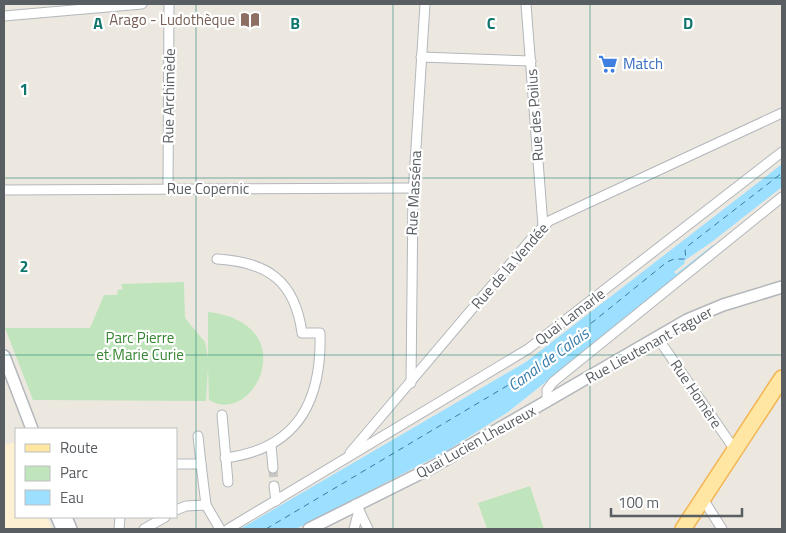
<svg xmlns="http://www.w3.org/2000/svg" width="786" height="533" font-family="'Titillium Web',sans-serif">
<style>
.commercial{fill:#fef0d3}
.green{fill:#c0e5bc}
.water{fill:#9ddfff}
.pier{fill:#ece8e0}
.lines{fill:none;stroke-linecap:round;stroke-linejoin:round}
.ferry{stroke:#387aa8;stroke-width:1;stroke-dasharray:6 5;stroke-linecap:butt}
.minor-tunnel{stroke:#c7c6c0;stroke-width:9;stroke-dasharray:9 4.5;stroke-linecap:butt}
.minor-casing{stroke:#b3b7bb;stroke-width:11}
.tertiary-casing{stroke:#b3b7bb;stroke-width:14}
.primary-casing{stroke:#f3b553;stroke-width:18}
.minor{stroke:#fff;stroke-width:9}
.tertiary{stroke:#fff;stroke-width:11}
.primary{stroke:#ffe6a2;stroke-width:15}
.grid{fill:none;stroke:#0f766e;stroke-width:1;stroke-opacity:0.55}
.labels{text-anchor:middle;stroke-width:4.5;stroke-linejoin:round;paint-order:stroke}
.education-label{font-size:15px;fill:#785e54;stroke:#fff;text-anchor:end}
.shop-label{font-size:15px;fill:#366cbe;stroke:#fff;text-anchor:start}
.street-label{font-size:15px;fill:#595e62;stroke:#fff}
.park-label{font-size:15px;fill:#388634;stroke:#fff}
.water-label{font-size:16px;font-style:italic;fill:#387aa8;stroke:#fff}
.grid-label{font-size:16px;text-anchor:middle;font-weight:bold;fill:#0f766e;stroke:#fff;stroke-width:4.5;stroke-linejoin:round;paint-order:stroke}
</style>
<rect width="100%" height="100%" fill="#ece8e0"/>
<polygon class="commercial" points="16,442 16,517 47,517 52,529 4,529 4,445"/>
<g class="green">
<path d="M184,282L185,318L205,342L208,358V312C305,323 254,428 209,400L208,368L206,401L33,400L5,328H90L104,295H117L118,290L123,289L121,284Z"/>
<polygon points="530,486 544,529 487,529 478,503"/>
</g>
<polygon class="water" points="782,164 782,187 713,241 713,249 508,412 445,452 296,529 240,529 526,362"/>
<polygon class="pier" points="713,241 713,245 676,274 674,272 685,263 684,261"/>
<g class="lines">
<polyline class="ferry" points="266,529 532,371 667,262 674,259 686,259 685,250 689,245 782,173"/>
<polyline class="minor-tunnel" points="273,468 274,486"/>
<g class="minor-casing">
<g id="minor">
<polyline points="526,4 543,226"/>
<polyline points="4,16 142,4"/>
<polyline points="421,57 531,61"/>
<polyline points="168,189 169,4"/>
<polyline points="4,190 413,188"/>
<path d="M217,259C268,262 295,281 302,333H320C322,401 298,449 225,458"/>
<polyline points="657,337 735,450"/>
<polyline points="411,383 413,195 425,4"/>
<polyline points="547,402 547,390 553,382 782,197"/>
<polyline points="222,415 228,482"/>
<polyline points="198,436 201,464"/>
<polyline points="271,445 273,468"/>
<polyline points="350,453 533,237 549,221 782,113"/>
<polyline points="176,464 201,464 206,505"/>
<polyline points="274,486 276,501"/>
<polyline points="703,499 722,529"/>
<polyline points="356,504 368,529"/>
<polyline points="176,510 186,506 206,505 220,529"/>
<polyline points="119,529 120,517"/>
<polyline points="144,529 165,517"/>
<polyline points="228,529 528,349 782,152"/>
<polyline points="354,529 359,510"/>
</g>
</g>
<g class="tertiary-casing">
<g id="tertiary">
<polyline points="4,356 32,429"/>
<polyline points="57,517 62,529"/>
<polyline points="66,517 71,529"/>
<polyline points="309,529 431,468 687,320 723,305 782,287"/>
</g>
</g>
<g class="primary-casing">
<polyline id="primary" points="683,529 782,378"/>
</g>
<use href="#minor" class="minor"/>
<use href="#tertiary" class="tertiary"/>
<use href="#primary" class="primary"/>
</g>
<path class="grid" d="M196,4V529M393,4V529M590,4V529M4,178H782M4,355H782"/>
<defs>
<g id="library-bare" transform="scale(1.5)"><path d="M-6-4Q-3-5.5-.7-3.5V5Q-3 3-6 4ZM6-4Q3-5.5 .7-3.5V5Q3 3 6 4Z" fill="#8d6e63" stroke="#fff" stroke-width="2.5" paint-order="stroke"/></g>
<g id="supermarket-bare" transform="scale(1.5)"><path d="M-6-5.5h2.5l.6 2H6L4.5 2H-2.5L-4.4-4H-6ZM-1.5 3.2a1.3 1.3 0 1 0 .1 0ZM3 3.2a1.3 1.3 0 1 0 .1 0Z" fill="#3f7fe0" stroke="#fff" stroke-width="2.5" paint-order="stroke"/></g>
</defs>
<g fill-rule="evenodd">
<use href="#library-bare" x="250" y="20"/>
<use href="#supermarket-bare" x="608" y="64"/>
</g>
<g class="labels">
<g class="education-label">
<text x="235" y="25">Arago - Ludothèque</text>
</g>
<g class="shop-label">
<text x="623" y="69">Match</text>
</g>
<g class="street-label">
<text transform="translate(169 96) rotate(-89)" y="5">Rue Archimède</text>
<text transform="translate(535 115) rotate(-94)" y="5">Rue des Poilus</text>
<text x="208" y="194">Rue Copernic</text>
<text transform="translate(414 193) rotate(-87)" y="5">Rue Masséna</text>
<text transform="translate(510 266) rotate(-49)" y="5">Rue de la Vendée</text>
<text transform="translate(570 317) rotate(-37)" y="5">Quai Lamarle</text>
<text transform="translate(649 345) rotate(-29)" y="5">Rue Lieutenant Faguer</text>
<text transform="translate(696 394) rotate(56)" y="5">Rue Homère</text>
<text transform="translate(476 442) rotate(-29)" y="5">Quai Lucien Lheureux</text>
</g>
<g class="park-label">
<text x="140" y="343">Parc Pierre<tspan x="140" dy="17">et Marie Curie</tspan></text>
</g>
<g class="water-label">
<text transform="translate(548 359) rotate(-36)" y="6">Canal de Calais</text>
</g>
</g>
<g class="grid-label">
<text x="98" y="29">A</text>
<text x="295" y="29">B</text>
<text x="491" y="29">C</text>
<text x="688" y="29">D</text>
<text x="24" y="95">1</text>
<text x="24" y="272">2</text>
</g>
<rect width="786" height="533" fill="none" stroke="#595e62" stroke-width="10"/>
<rect x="15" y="428" width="162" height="90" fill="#ffffff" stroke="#bdbfc0"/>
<rect x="25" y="444" width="25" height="8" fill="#ffe6a2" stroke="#bdbfc0"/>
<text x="60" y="453" font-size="15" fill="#595e62">Route</text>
<rect x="25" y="466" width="25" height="15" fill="#c0e5bc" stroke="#bdbfc0"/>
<text x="60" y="478" font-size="15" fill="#595e62">Parc</text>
<rect x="25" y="490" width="25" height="15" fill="#9ddfff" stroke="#bdbfc0"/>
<text x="60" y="503" font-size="15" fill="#595e62">Eau</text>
<path d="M611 508v8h131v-8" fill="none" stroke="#595e62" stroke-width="2.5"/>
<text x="618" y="508" font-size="15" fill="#595e62" stroke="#ffffff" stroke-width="4" paint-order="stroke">100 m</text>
</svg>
